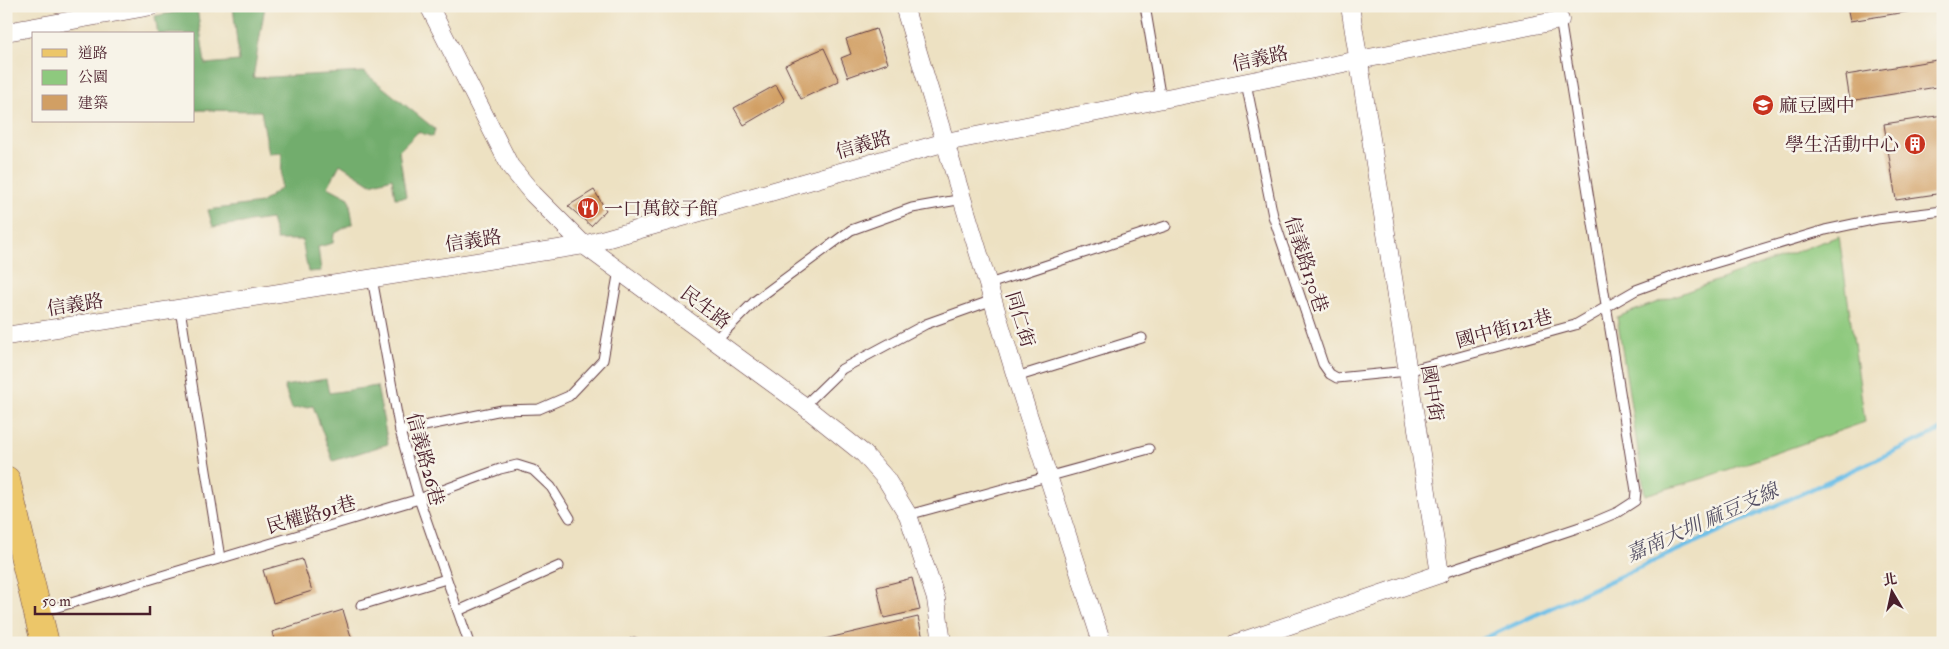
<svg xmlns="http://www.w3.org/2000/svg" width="1949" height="649" font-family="'IM FELL Double Pica','Noto Serif TC',serif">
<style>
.green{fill:#8ec97e;stroke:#6c7454}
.forest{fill:#72ad6d;stroke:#5e664c}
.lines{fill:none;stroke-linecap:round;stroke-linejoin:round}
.stream{stroke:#6cbfe8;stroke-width:4.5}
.building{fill:#d19f64}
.lane-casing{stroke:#623c42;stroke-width:11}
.street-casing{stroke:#623c42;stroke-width:19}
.primary-casing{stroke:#623c42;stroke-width:29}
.lane{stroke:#fff;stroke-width:9}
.street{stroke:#fff;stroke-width:18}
.primary{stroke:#ecc669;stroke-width:28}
.labels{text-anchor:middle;stroke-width:5;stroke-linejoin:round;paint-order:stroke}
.street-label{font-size:19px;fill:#4a1f2b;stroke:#f7f3e8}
.poi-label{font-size:19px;fill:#4a1f2b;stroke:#f7f3e8;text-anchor:start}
.water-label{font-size:20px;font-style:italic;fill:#544f64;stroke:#f7f3e8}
</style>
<rect width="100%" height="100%" fill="#f7f3e8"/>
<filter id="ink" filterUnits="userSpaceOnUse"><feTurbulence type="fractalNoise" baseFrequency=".02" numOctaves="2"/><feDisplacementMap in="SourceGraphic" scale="10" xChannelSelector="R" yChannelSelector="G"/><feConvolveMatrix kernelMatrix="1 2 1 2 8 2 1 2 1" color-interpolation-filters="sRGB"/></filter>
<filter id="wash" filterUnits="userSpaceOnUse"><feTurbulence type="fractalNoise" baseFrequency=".0096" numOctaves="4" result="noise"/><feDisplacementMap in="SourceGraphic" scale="20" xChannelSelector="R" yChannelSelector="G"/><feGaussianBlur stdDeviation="1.12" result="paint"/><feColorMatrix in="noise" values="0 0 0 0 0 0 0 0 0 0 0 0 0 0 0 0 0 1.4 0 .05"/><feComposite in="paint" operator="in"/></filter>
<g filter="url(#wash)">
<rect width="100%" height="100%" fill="#ede1c2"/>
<polygon class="green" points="1839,236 1865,422 1704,478 1645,495 1617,317"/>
<g class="forest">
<polygon points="233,6 265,6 253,78 364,72 435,129 433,137 418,132 399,151 406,197 395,198 392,178 371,184 340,164 328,187 349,198 353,223 334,234 333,243 318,247 321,271 308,272 302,240 277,240 271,219 213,227 208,210 261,203 281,188 282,153 269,154 261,111 194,110 194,34 158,34 155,16 197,8 205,64 239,61"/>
<polygon points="326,379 329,393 377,386 388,444 333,461 313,406 292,409 284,386"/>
</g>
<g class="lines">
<polyline class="stream" points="1474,643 1943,429"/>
</g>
<g id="blocks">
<g class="building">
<polygon points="1847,6 1936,6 1937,7 1850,21"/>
<polygon points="876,29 888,63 848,77 841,58 851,54 846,39"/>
<polygon points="824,48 839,81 801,99 785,65"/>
<polygon points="1943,59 1943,86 1850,101 1846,75"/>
<polygon points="776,85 785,101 744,125 734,108"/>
<polygon points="1943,115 1943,193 1896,200 1884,124"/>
<polygon points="594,190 606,210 591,226 568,206"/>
<polygon points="302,559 312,591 273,603 263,570"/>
<polygon points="912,578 920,610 884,618 877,587"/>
<polygon points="343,610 353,643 275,643 272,632"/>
<polygon points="918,617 924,643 820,643 820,640"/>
</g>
</g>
</g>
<g filter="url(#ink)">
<use href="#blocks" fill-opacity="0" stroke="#623c42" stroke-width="1"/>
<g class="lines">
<g class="lane-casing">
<g id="lane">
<polyline points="1145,6 1161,100"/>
<polyline points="1246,83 1273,216 1323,364 1330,374 1337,378 1408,371 1575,325 1636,290 1685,272 1825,230 1877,219 1943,211"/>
<polyline points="372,278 400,431 419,499 469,643"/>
<polyline points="989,284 1166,226"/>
<polyline points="180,309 220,558"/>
<polyline points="716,340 756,300 851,230 912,208 963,199"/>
<polyline points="1016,377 1142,338"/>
<polyline points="804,406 842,369 926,324 993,300"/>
<polyline points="400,431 502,410 539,409 569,396 603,360 619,270"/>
<polyline points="908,515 1149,449"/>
<polyline points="1440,574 1592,523 1618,512 1635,501 1636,491 1558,6"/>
<polyline points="361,605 446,579"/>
<polyline points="458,611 559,566"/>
<polyline points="41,612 419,499 500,469 517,465 533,470 551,487 570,518"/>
<polyline points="633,643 634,642"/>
</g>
</g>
<g class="street-casing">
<g id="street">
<polyline points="429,6 510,166 533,194 584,245 804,406 864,454 886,479 908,515 936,599 942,643"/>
<polyline points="904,6 1016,377 1102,643"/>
<polyline points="6,32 152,6"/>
<polyline points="6,336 584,245 946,142 1560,20"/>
<polyline points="1237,643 1440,574 1350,6"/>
</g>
</g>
<g class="primary-casing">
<polyline id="primary" points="6,480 45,643"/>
</g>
<use href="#lane" class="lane"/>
<use href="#street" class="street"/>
<use href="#primary" class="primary"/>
</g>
</g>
<defs>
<g id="school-disc" transform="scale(1.125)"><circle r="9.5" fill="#c8321e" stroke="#f7f3e8"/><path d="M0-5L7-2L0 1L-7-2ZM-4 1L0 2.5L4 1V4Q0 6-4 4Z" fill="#fff"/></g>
<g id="building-disc" transform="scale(1.125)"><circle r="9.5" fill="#c8321e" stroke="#f7f3e8"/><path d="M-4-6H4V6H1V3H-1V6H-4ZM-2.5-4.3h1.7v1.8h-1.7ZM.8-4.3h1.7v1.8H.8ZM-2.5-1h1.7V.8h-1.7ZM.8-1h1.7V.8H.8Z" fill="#fff"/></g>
<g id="restaurant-disc" transform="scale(1.125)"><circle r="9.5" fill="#c8321e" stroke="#f7f3e8"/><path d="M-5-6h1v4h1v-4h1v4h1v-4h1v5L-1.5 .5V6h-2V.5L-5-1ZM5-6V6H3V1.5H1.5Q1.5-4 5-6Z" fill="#fff"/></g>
</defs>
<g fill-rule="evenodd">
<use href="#school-disc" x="1763" y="105"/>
<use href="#building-disc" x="1915" y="144"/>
<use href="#restaurant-disc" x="588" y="208"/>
</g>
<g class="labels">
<g class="street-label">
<text transform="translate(1260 58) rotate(-12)" y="7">信義路</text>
<text transform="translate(863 144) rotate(-16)" y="7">信義路</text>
<text transform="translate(473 240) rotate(-9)" y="7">信義路</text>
<text transform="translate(1307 264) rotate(72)" y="7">信義路130巷</text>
<text transform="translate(75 304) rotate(-9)" y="7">信義路</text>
<text transform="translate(706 307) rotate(37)" y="7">民生路</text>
<text transform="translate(1021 319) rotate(73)" y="7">同仁街</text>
<text transform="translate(1504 328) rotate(-15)" y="7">國中街121巷</text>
<text transform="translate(1433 393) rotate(81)" y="7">國中街</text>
<text transform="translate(426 459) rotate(75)" y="7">信義路26巷</text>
<text transform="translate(311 514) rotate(-16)" y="7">民權路91巷</text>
</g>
<g class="poi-label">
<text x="1779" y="112">麻豆國中</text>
<text x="1899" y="151" text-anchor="end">學生活動中心</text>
<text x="604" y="215">一口萬餃子館</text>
</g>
<g class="water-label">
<text transform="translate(1702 522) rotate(-24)" y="7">嘉南大圳 麻豆支線</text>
</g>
</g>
<rect width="1949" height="649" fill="none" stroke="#f7f3e8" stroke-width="25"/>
<rect x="32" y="32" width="162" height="90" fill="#f7f3e8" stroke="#b29e9c"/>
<rect x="42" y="49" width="25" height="8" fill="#ecc669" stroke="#b29e9c"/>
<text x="78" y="58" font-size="15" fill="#4a1f2b">道路</text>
<rect x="42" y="70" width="25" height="15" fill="#8ec97e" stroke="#b29e9c"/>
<text x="78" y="82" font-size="15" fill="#4a1f2b">公園</text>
<rect x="42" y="95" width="25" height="15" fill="#d19f64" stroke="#b29e9c"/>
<text x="78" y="108" font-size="15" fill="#4a1f2b">建築</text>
<g transform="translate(1892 592) rotate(351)" stroke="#f7f3e8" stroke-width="4" paint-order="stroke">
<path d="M0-4L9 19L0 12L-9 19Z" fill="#4a1f2b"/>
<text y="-8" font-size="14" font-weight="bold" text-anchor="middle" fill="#4a1f2b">北</text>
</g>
<path d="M35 606v8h115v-8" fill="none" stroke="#4a1f2b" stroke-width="2.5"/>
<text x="42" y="606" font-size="15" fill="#4a1f2b" stroke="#f7f3e8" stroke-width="4" paint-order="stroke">50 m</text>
</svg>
